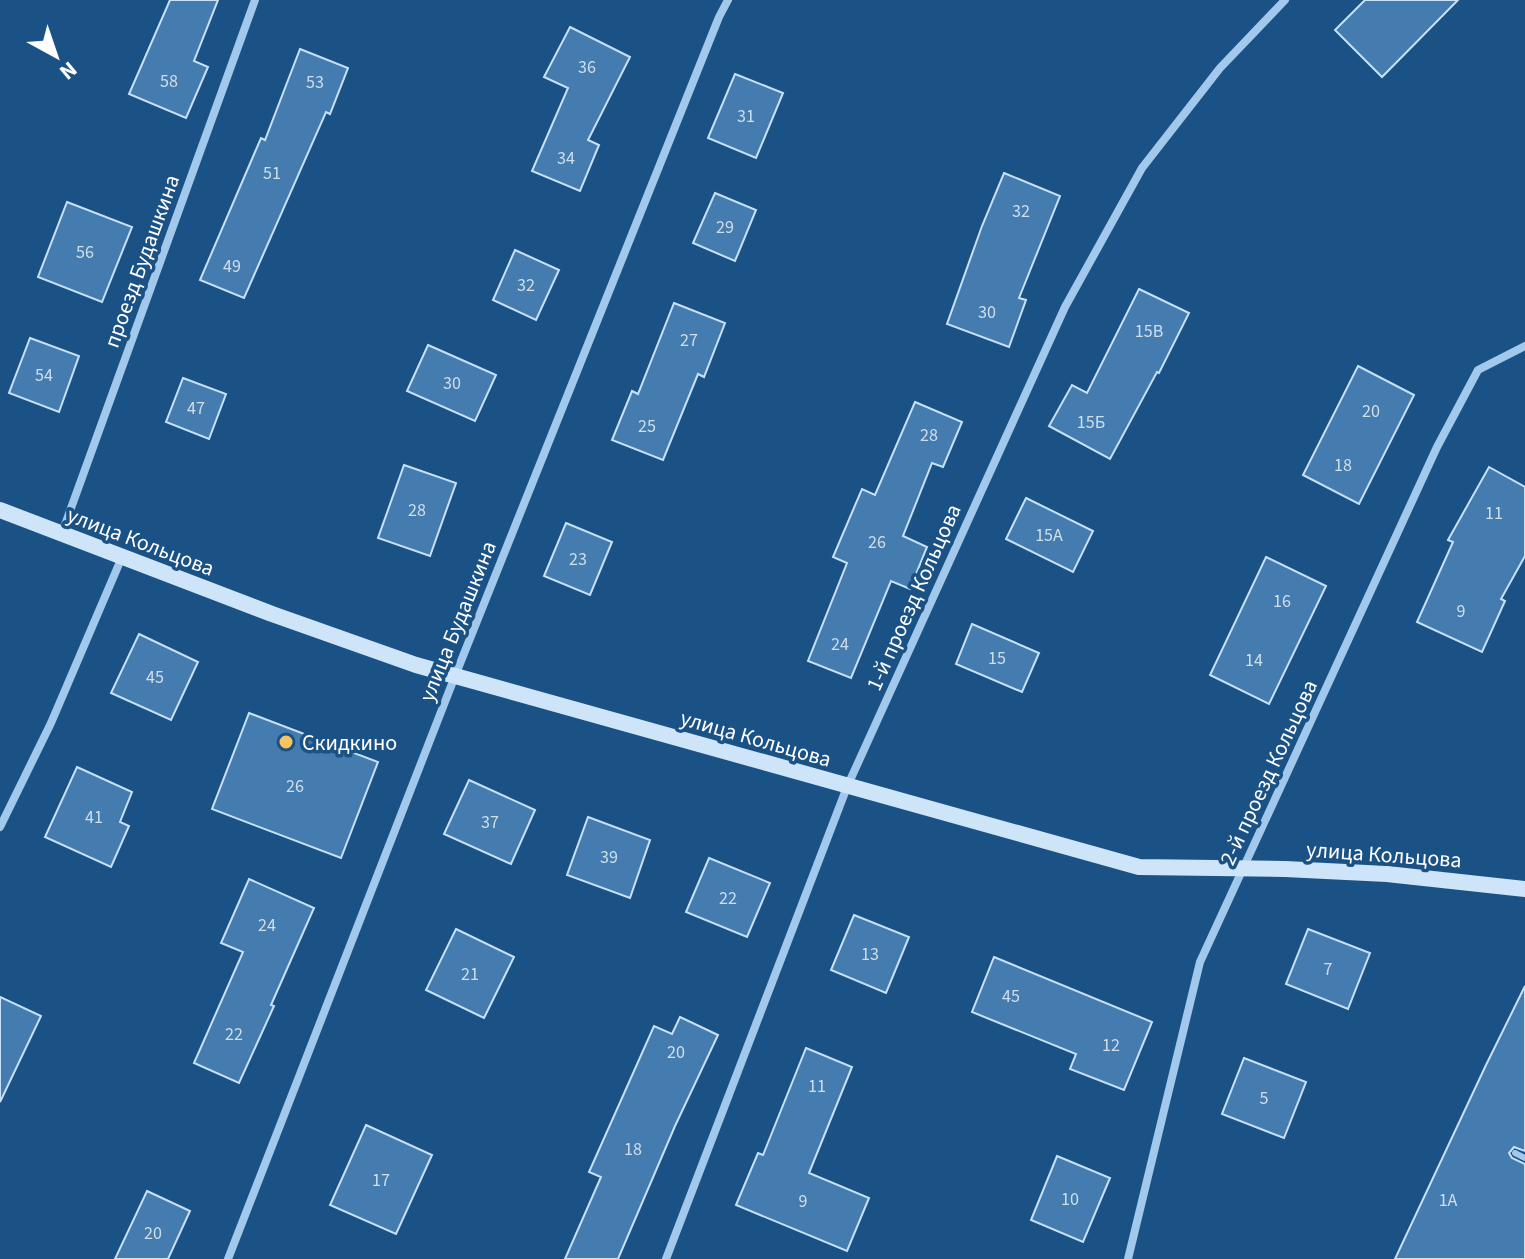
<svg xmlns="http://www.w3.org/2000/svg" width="1525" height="1259" font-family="'Source Sans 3',sans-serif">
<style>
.building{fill:#447caf;stroke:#c7e1f9;stroke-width:2}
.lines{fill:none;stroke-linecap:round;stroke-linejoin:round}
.lane{stroke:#a2c9ec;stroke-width:6}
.street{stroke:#a2c9ec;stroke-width:8}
.secondary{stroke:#cee4f8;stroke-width:16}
.poi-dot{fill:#fdc35f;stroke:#1b5286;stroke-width:3}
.labels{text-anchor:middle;stroke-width:7;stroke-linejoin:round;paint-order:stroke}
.number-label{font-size:18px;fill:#d0deeb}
.street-label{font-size:22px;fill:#fff;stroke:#1b5286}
.poi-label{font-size:22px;fill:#fff;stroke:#1b5286;text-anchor:start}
</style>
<rect width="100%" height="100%" fill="#1b5286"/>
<g class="building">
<polygon points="170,0 218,0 194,61 208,67 186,118 129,94"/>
<polygon points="1365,0 1458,0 1382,77 1335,30"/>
<polygon points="570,27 630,57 588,140 599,145 580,191 532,171 568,88 544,77"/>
<polygon points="300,49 348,68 330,114 326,112 244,298 200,280 261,138 265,140"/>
<polygon points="735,74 783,93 756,158 708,138"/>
<polygon points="1004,173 1060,196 1019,298 1026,300 1009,347 947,324 982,226"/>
<polygon points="715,193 756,210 735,261 693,243"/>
<polygon points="67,202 132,227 102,302 38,277"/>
<polygon points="515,250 559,270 536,320 493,300"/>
<polygon points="1139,289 1189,313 1159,373 1157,372 1110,459 1049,426 1072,385 1087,393"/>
<polygon points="674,303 725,323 704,377 698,374 663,460 612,440 632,391 638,394"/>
<polygon points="30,338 79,356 59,412 9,393"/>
<polygon points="428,345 496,375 475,421 407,391"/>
<polygon points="1358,366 1414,395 1359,504 1303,475"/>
<polygon points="183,378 226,394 209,439 166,422"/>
<polygon points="915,402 962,422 943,467 932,463 903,536 927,547 910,589 891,581 851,678 808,661 847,563 833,557 862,489 875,495"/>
<polygon points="404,465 456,483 430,556 378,538"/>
<polygon points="1489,467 1525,487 1525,556 1501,599 1505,601 1482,652 1417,622 1453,542 1448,540"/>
<polygon points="1026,498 1093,531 1073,572 1006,539"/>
<polygon points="566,523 612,542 590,595 544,576"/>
<polygon points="1266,557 1326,586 1269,704 1210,675"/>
<polygon points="972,624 1039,653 1022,692 956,664"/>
<polygon points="139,634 198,662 171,720 111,693"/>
<polygon points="249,713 378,762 341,858 212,809"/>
<polygon points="77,767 132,792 120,822 129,826 111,867 45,837"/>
<polygon points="469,780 535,810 511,864 444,834"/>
<polygon points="588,817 650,840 630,898 567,875"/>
<polygon points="709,858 770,883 747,937 686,912"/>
<polygon points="249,879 314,908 271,1005 274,1006 239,1083 194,1063 243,952 221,943"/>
<polygon points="854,915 909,937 886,993 831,970"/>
<polygon points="456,929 514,957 484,1018 426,990"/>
<polygon points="1308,929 1370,953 1348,1009 1286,984"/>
<polygon points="994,957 1152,1022 1124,1090 1070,1069 1076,1054 972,1012"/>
<polygon points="1525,986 1525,1151 1514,1147 1509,1153 1512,1158 1525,1164 1525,1259 1395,1259 1486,1065"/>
<polygon points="0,997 41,1016 0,1102"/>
<polygon points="680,1017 718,1035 675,1126 618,1259 565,1259 601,1177 589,1172 654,1026 672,1034"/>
<polygon points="806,1048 852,1067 809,1173 869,1198 847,1251 736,1205 758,1153 763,1155"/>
<polygon points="1244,1058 1306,1082 1284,1138 1222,1114"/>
<polygon points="366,1125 432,1155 396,1234 330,1205"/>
<polygon points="1057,1156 1110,1178 1083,1242 1031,1220"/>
<polygon points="147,1191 190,1211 168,1259 115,1259"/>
</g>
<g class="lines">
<polyline class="lane" points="1515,1153 1525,1158"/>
<g class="street">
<polyline points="62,533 255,0"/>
<polyline points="0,827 51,723 122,557"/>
<polyline points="228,1259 455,676 719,17 728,0"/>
<polyline points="666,1259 847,787 1065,307 1142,168 1220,68 1285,0"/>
<polyline points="1128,1259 1200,962 1437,447 1478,370 1525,346"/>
</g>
<polyline class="secondary" points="0,510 272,614 416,665 1139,867 1285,869 1387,874 1525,889"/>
</g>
<circle class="poi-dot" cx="286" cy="742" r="8"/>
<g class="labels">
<g class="number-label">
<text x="587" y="73">36</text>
<text x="169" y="87">58</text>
<text x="315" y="88">53</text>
<text x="746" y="122">31</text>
<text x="566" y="164">34</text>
<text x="272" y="179">51</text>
<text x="1021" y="217">32</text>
<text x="725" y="233">29</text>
<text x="85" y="258">56</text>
<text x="232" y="272">49</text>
<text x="526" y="291">32</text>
<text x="987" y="318">30</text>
<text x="1149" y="337">15В</text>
<text x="689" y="346">27</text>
<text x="44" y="381">54</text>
<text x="452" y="389">30</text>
<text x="196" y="414">47</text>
<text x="1371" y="417">20</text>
<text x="1091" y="428">15Б</text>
<text x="647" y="432">25</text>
<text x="929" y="441">28</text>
<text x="1343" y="471">18</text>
<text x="417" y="516">28</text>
<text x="1494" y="519">11</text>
<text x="1049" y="541">15А</text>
<text x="877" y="548">26</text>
<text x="578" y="565">23</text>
<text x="1282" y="607">16</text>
<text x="1461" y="617">9</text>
<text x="840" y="650">24</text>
<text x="997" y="664">15</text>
<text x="1254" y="666">14</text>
<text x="155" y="683">45</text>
<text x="295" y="792">26</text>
<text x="94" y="823">41</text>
<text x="490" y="828">37</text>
<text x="609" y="863">39</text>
<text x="728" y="904">22</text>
<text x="267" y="931">24</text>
<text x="870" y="960">13</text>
<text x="1328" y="975">7</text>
<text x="470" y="980">21</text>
<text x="1011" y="1002">45</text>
<text x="234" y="1040">22</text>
<text x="1111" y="1051">12</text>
<text x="676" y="1058">20</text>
<text x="817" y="1092">11</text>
<text x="1264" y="1104">5</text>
<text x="633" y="1155">18</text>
<text x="381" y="1186">17</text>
<text x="1070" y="1205">10</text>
<text x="1448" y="1206">1А</text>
<text x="803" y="1207">9</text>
<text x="153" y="1239">20</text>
</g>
<g class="street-label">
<text transform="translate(141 261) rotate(-70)" y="8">проезд Будашкина</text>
<text transform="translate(141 541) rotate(21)" y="8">улица Кольцова</text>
<text transform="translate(913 597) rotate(-66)" y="8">1-й проезд Кольцова</text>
<text transform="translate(457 621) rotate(-68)" y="8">улица Будашкина</text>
<text transform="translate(756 738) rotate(16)" y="8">улица Кольцова</text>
<text transform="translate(1268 772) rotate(-65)" y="8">2-й проезд Кольцова</text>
<text transform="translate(1384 854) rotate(4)" y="8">улица Кольцова</text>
</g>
<g class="poi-label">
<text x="302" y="750">Скидкино</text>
</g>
</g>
<g transform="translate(56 56) rotate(140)" stroke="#1b5286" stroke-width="6" paint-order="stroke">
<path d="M0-6L14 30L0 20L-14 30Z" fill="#ffffff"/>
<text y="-12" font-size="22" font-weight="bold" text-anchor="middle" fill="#ffffff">N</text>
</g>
</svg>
